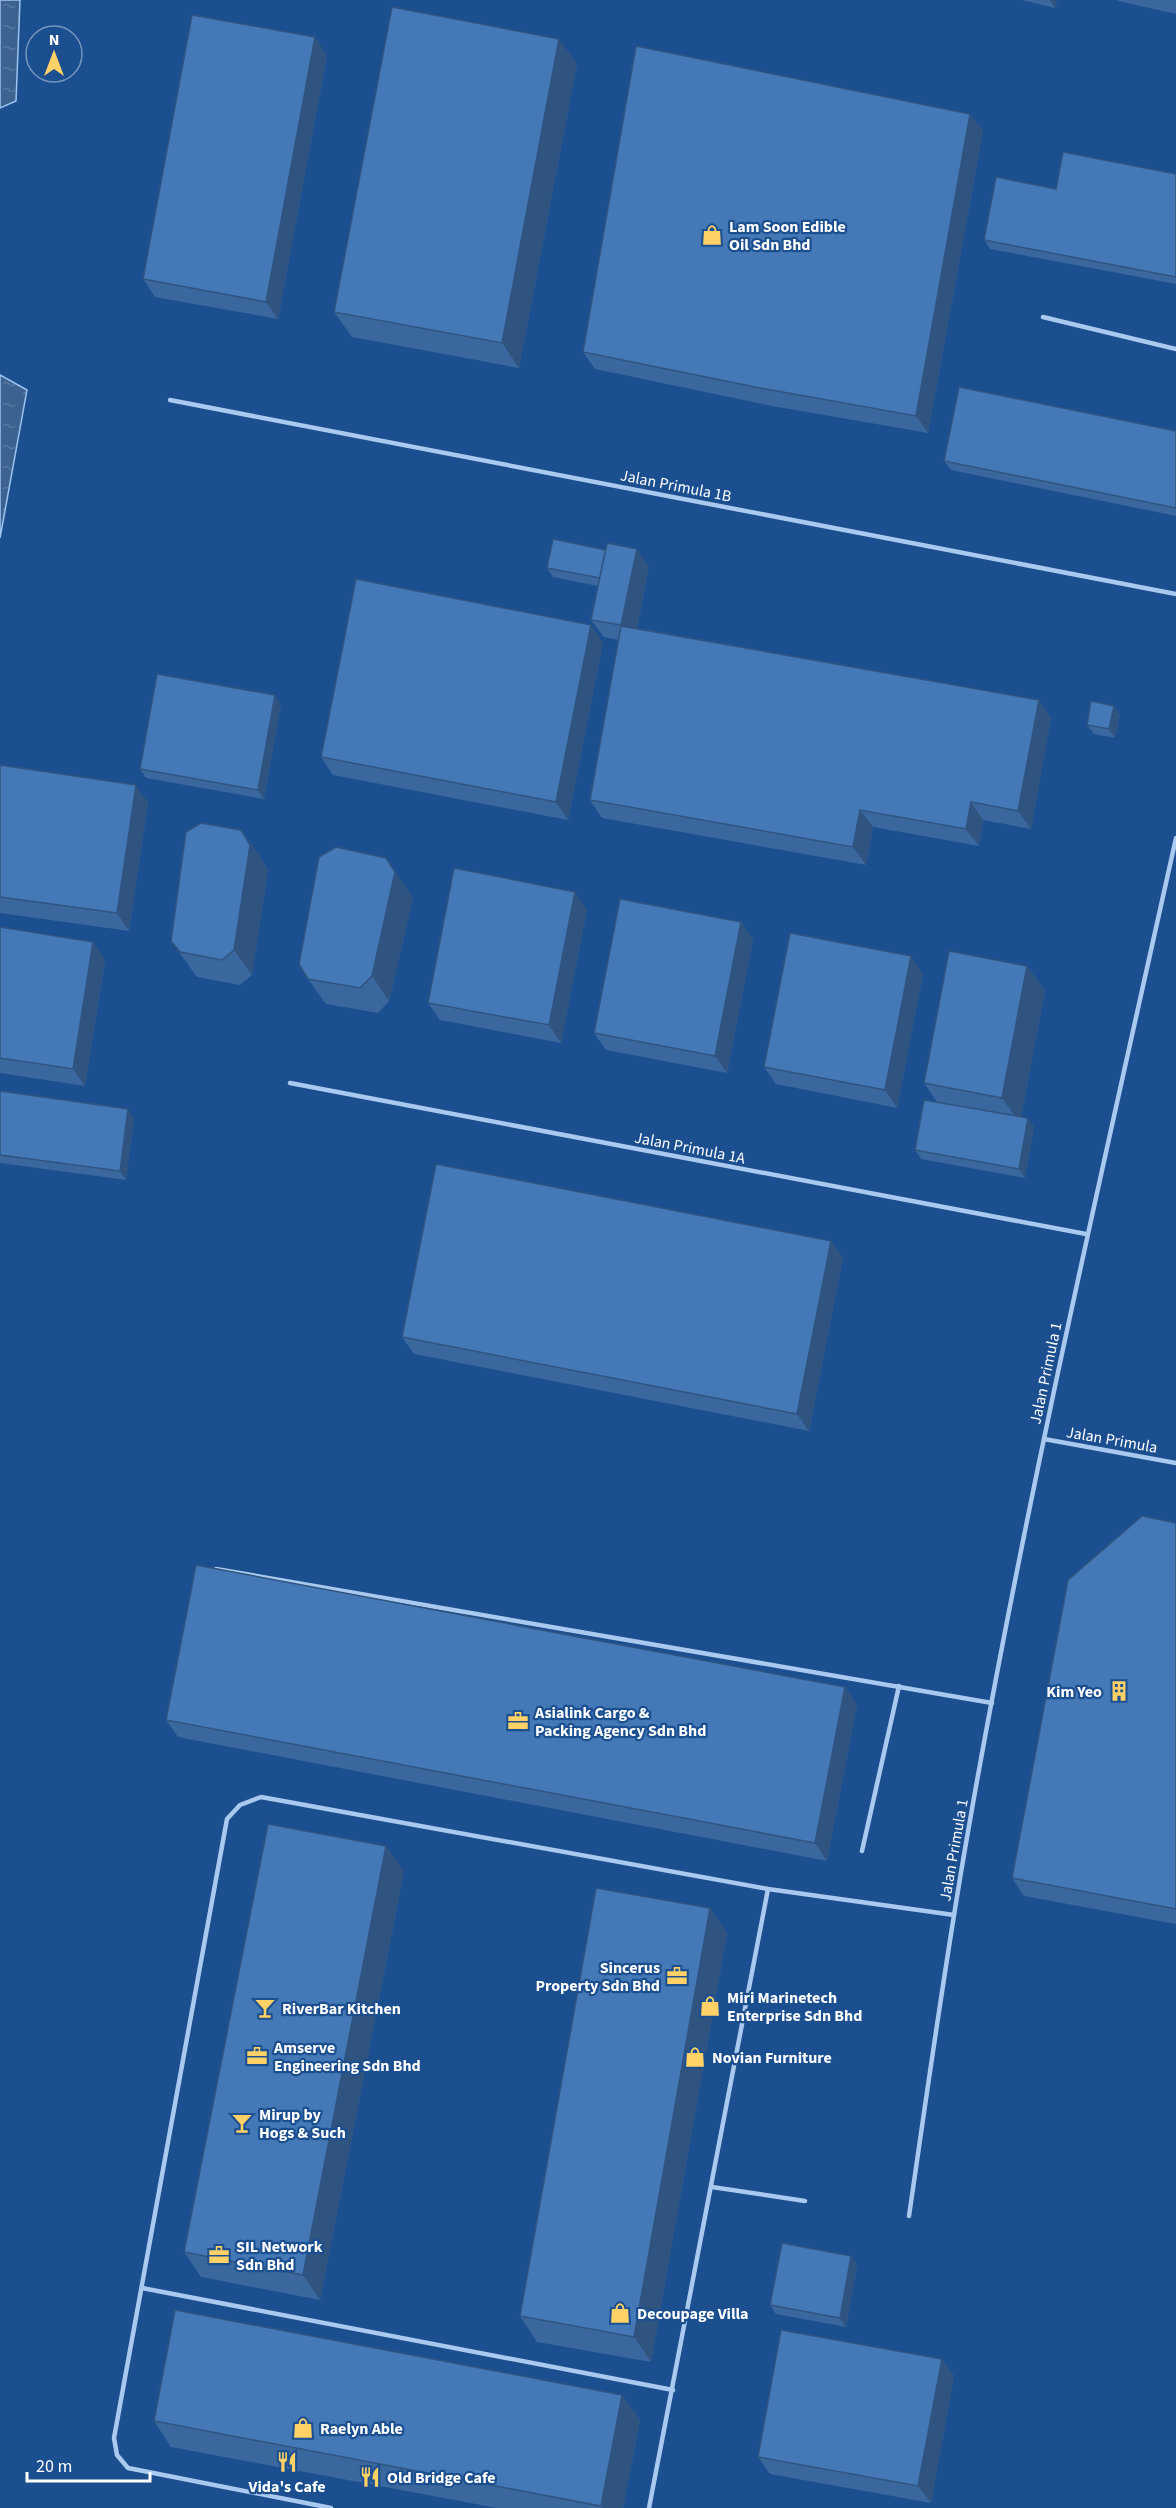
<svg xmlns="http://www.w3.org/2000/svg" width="1176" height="2508" font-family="'Source Sans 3',sans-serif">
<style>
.water{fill:url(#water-ripples);stroke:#9cc4f0;stroke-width:1.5}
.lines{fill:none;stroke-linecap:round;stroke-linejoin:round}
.lane{stroke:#a9c9ee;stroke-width:4.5}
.wall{fill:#3a679d}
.shaded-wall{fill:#305480}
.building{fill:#4478b7;stroke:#305480;stroke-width:1.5}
.labels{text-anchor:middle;stroke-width:4.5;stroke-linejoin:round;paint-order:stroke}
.poi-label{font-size:16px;font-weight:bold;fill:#fff;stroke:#1b4f8f;text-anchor:start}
.street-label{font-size:16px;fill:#fff;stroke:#1b4f8f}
</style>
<defs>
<pattern id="water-ripples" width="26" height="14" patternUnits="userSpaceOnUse" patternTransform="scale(1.5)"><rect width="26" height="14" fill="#3c6290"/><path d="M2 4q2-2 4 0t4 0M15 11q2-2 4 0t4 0" fill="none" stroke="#597aa1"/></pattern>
</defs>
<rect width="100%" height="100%" fill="#1b4f8f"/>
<g class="water">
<polygon points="0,0 20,0 16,101 0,108"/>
<polygon points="0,375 27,390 0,538"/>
</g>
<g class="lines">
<g class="lane">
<polyline points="1043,317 1176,349"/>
<polyline points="170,400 1176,594"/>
<polyline points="290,1083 1086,1234"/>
<polyline points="1044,1439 1176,1463"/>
<polyline points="216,1569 992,1703"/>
<polyline points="862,1851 899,1686"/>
<polyline points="712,2187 805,2201"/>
<path d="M909,2216C928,2086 946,1955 969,1826C1027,1494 1103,1167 1176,838"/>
<polyline points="142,2288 673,2390"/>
<polyline points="331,2508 128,2468 117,2455 114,2438 227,1819 240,1805 261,1797 768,1889 954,1915"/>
<polyline points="649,2508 768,1889"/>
</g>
</g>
<g class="wall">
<polygon points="1022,0 1057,0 1055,8"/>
<polygon points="1117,0 1176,0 1176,14 1118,1"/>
<polygon points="327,55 278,319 155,297 143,279"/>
<polygon points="577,64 519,368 352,337 334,312"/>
<polygon points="970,114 983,131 928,433 772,406 595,369 583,352"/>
<polygon points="1176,174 1176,284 990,249 984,240 1056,189"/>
<polygon points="1176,431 1176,516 951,470 944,461"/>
<polygon points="649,566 637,628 1039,700 1051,718 1031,829 983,820 979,846 873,827 866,865 602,818 590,800 619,640 604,637 591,620 598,586 553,577 547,568"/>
<polygon points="603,643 568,820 333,775 321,757"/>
<polygon points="281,704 264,799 146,778 140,769"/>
<polygon points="1120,715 1115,738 1094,734 1087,725"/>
<polygon points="0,765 148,802 129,931 0,913"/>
<polygon points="259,855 268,870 252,975 240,985 197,977 171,941"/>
<polygon points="413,898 389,1001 378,1013 326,1004 308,979"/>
<polygon points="587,909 561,1043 440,1020 428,1003"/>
<polygon points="741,922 753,940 727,1073 606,1050 594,1033"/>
<polygon points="0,927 105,960 85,1086 0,1073"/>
<polygon points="1027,966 1045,991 1021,1117 1034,1127 1025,1178 921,1159 915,1150 937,1102 924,1083"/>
<polygon points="923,974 897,1108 776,1084 764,1067"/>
<polygon points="0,1091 134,1118 126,1180 0,1163"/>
<polygon points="831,1241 843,1258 809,1431 414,1354 402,1337"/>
<polygon points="1176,1523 1176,1924 1024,1896 1012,1878"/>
<polygon points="857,1705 827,1861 178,1737 166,1720"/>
<polygon points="404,1871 320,2300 201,2277 184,2252"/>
<polygon points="727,1933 651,2362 537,2342 520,2316"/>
<polygon points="851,2256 857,2265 846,2327 776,2314 770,2305"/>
<polygon points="942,2359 954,2376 931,2503 770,2474 758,2457"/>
<polygon points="622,2395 640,2420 623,2508 497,2508 171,2447 154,2421"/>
</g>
<g class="shaded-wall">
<polygon points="1050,0 1057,0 1055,8"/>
<polygon points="315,37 327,55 278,319 266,302"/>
<polygon points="559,39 577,64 519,368 502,343"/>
<polygon points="970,114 983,131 928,433 916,416"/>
<polygon points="637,549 649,566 634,643 621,625"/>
<polygon points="591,625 603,643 568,820 556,802"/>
<polygon points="275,695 281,704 264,799 258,790"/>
<polygon points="1039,700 1051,718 1031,829 1018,811"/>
<polygon points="1114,706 1120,715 1115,738 1109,729"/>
<polygon points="136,785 148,802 129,931 117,913"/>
<polygon points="971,802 983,820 979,846 966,829"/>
<polygon points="860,810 873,827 866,865 853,847"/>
<polygon points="241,830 259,855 268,870 252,975 234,950"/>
<polygon points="386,858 413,898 389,1001 372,976"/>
<polygon points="575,892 587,909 561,1043 549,1025"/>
<polygon points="741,922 753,940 727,1073 715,1056"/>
<polygon points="93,942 105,960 85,1086 73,1069"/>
<polygon points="911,956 923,974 897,1108 885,1090"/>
<polygon points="1027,966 1045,991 1020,1123 1002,1098"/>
<polygon points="128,1109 134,1118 126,1180 120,1171"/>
<polygon points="1028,1118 1034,1127 1025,1178 1019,1169"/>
<polygon points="831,1241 843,1258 809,1431 797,1414"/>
<polygon points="845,1687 857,1705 827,1861 815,1843"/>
<polygon points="386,1846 404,1871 320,2300 303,2275"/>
<polygon points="710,1908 727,1933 651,2362 634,2337"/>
<polygon points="851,2256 857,2265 846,2327 840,2318"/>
<polygon points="942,2359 954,2376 931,2503 918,2486"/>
<polygon points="622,2395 640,2420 623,2508 603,2508 601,2506"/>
</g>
<g class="building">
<polygon points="392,7 559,39 502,343 334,312"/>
<polygon points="192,15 315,37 266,302 143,279"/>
<polygon points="636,46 970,114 916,416 760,388 583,352"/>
<polygon points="1063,152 1176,174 1176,277 984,240 996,177 1056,189"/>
<polygon points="959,387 1176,431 1176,508 944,461"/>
<polygon points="553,539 606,550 600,578 547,568"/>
<polygon points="607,543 637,549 621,625 591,620"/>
<polygon points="356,579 591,625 556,802 321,757"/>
<polygon points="621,626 1039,700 1018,811 971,802 966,829 860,810 853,847 590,800"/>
<polygon points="157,674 275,695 258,790 140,769"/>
<polygon points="1091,701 1114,706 1109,729 1087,725"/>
<polygon points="0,765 136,785 117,913 0,897"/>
<polygon points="201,823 241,830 250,845 234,950 222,960 180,952 171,941 186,832"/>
<polygon points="336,847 386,858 395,872 372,976 360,988 308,979 299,964 319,857"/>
<polygon points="454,868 575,892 549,1025 428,1003"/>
<polygon points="620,899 741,922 715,1056 594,1033"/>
<polygon points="0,927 93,942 73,1069 0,1058"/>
<polygon points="790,933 911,956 885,1090 764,1067"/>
<polygon points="949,951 1027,966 1002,1098 924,1083"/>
<polygon points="0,1091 128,1109 120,1171 0,1155"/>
<polygon points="924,1100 1028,1118 1019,1169 915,1150"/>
<polygon points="436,1164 831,1241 797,1414 402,1337"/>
<polygon points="1142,1516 1176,1523 1176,1909 1012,1878 1068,1580"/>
<polygon points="196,1565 845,1687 815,1843 166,1720"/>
<polygon points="268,1824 386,1846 303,2275 184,2252"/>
<polygon points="596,1888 710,1908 634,2337 520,2316"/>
<polygon points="782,2243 851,2256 840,2318 770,2305"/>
<polygon points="175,2310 622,2395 601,2506 154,2421"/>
<polygon points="781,2330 942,2359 918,2486 758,2457"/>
</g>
<defs>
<g id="shop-bare" transform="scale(1.62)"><path d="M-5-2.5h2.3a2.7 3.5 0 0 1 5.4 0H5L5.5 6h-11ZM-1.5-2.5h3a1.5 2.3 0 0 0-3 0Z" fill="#ffd166" stroke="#1b4f8f" stroke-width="2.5" paint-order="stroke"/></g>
<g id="building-bare" transform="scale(1.62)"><path d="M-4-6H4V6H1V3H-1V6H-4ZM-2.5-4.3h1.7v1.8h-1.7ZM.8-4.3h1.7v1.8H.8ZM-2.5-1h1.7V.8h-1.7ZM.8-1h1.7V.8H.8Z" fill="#ffd166" stroke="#1b4f8f" stroke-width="2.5" paint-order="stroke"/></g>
<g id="office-bare" transform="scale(1.62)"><path d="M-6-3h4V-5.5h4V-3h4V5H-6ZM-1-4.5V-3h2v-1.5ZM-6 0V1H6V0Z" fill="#ffd166" stroke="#1b4f8f" stroke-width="2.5" paint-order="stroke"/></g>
<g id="bar-bare" transform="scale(1.62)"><path d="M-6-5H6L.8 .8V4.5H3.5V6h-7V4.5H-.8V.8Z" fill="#ffd166" stroke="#1b4f8f" stroke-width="2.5" paint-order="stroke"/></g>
<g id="restaurant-bare" transform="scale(1.62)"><path d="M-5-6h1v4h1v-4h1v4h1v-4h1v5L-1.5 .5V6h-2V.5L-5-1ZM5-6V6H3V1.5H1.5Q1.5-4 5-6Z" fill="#ffd166" stroke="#1b4f8f" stroke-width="2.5" paint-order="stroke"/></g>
</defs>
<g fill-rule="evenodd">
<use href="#shop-bare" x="712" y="235"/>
<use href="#building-bare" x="1119" y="1691"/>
<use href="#office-bare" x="518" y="1721"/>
<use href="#office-bare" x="677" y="1976"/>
<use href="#shop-bare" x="710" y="2006"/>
<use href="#bar-bare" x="265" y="2008"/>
<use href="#office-bare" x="257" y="2056"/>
<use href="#shop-bare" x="695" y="2057"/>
<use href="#bar-bare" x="242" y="2123"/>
<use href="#office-bare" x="219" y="2255"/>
<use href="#shop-bare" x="620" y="2313"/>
<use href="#shop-bare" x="303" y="2428"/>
<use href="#restaurant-bare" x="287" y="2462"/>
<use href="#restaurant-bare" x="370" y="2477"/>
</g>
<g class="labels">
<g class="poi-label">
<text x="729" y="232">Lam Soon Edible<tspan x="729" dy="18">Oil Sdn Bhd</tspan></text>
<text x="1102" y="1697" text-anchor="end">Kim Yeo</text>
<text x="535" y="1718">Asialink Cargo &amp;<tspan x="535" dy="18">Packing Agency Sdn Bhd</tspan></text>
<text x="660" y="1973" text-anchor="end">Sincerus<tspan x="660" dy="18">Property Sdn Bhd</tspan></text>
<text x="727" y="2003">Miri Marinetech<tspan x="727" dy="18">Enterprise Sdn Bhd</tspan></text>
<text x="282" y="2014">RiverBar Kitchen</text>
<text x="274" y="2053">Amserve<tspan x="274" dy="18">Engineering Sdn Bhd</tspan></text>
<text x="712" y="2063">Novian Furniture</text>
<text x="259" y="2120">Mirup by<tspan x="259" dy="18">Hogs &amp; Such</tspan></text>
<text x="236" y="2252">SIL Network<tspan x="236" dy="18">Sdn Bhd</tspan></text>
<text x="637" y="2319">Decoupage Villa</text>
<text x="320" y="2434">Raelyn Able</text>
<text x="387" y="2483">Old Bridge Cafe</text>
<text x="287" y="2492" text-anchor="middle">Vida's Cafe</text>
</g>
<g class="street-label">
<text transform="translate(676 485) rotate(11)" y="6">Jalan Primula 1B</text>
<text transform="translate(690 1147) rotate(11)" y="6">Jalan Primula 1A</text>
<text transform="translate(1045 1373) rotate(-78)" y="6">Jalan Primula 1</text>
<text transform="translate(1112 1439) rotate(10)" y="6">Jalan Primula</text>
<text transform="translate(953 1850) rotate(-80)" y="6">Jalan Primula 1</text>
</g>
</g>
<g transform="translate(54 54)"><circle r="28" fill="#1b4f8f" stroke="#7695bc" stroke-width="1.5"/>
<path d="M0-4.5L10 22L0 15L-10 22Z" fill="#ffd166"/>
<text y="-9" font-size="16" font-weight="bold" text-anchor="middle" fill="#ffffff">N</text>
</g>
<path d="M27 2472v9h123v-9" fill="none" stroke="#ffffff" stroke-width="3"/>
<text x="36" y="2472" font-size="18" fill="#ffffff" stroke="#1b4f8f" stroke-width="4.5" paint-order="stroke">20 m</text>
</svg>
